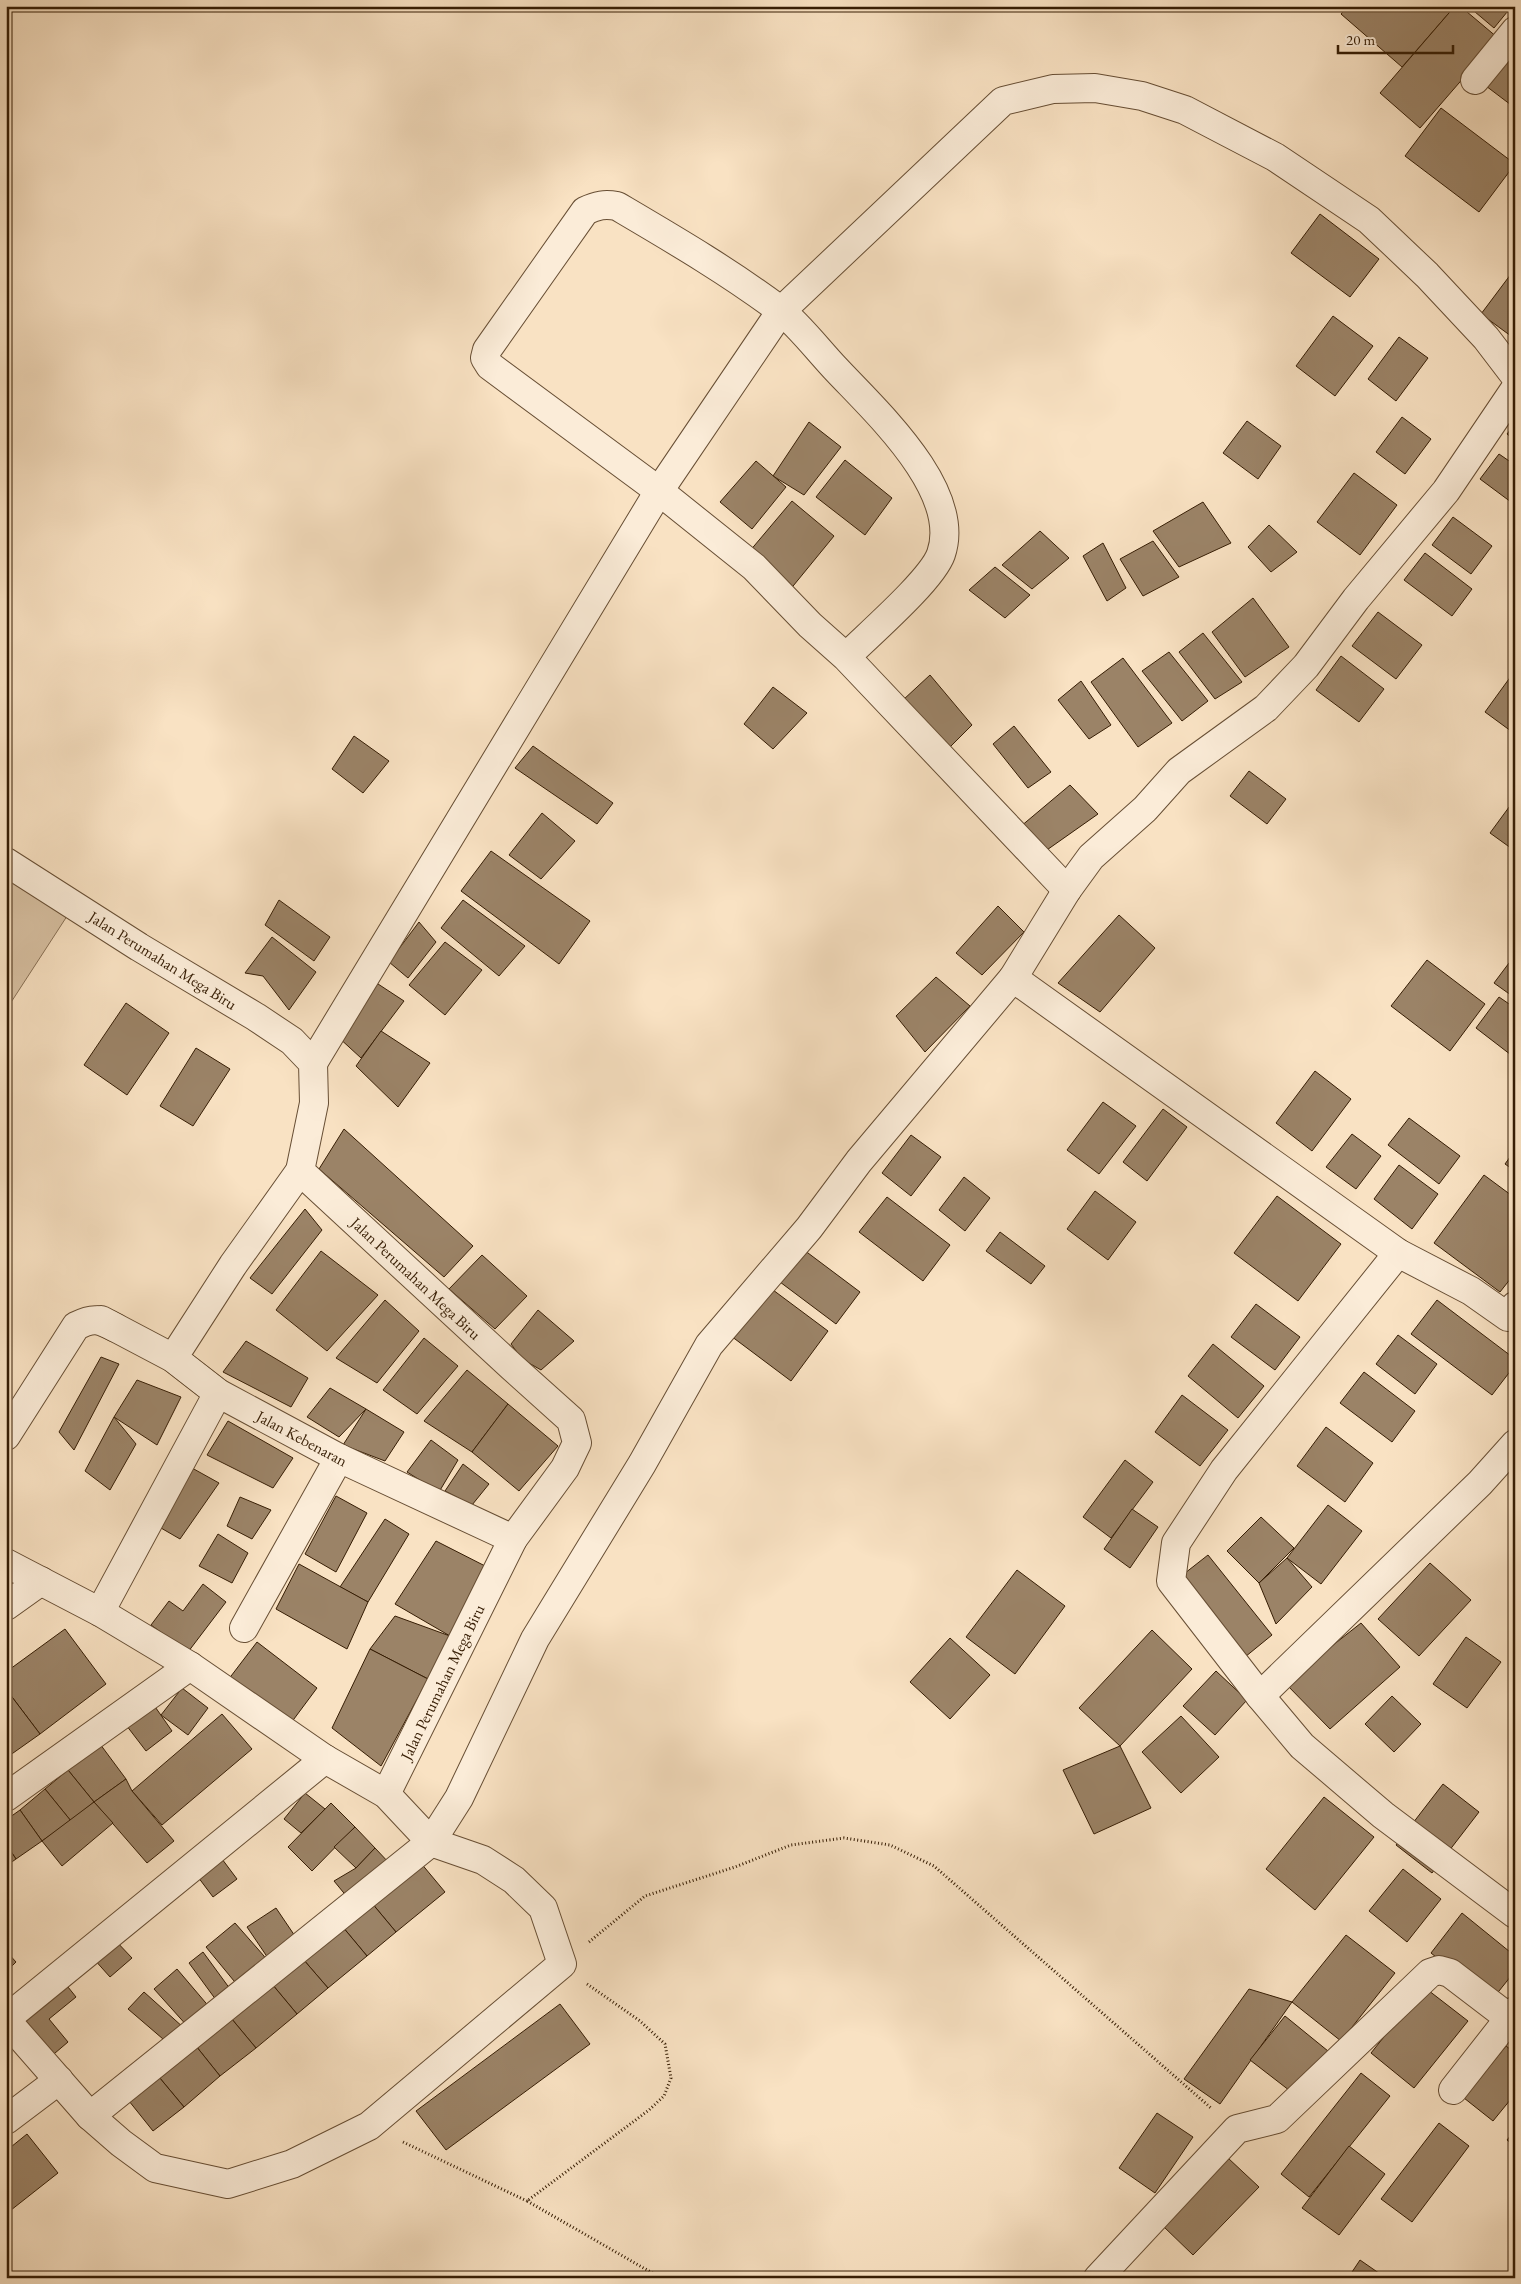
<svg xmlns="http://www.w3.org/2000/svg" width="1521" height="2284" font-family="'EB Garamond',serif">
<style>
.green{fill:#d8c1a3;stroke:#876f54}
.building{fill:#9b8367;stroke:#361d04}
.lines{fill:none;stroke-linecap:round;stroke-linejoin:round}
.minor-casing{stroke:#674e34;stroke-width:30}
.path{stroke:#361d04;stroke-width:3;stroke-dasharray:1 2.5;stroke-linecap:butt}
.minor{stroke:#fbecd8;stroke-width:28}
.labels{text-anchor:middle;stroke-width:5;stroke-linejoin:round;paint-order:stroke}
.street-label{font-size:16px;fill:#361d04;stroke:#fbecd8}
</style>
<rect width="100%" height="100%" fill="#f9e2c3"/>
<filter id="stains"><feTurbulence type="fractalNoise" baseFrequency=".004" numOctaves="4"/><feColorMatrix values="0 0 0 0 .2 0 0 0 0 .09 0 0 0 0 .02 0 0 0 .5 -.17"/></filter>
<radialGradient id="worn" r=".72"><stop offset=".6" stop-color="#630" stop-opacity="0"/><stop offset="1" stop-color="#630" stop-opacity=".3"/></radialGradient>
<polygon class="green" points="6,872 71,910 6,1010"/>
<g class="building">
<polygon points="1348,6 1455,6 1402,67 1341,14"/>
<polygon points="1455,6 1460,6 1498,38 1420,128 1380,93"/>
<polygon points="1468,6 1512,6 1494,28"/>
<polygon points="1511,53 1515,56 1515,108 1486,86"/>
<polygon points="1441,108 1515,164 1479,212 1405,156"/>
<polygon points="1320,214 1379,259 1350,297 1291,253"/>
<polygon points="1511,274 1515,278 1515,339 1481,314"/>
<polygon points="1333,316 1373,346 1335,396 1296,366"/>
<polygon points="1399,337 1428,358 1396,401 1368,379"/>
<polygon points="1402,417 1431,439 1405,474 1376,452"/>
<polygon points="1247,421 1281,446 1258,479 1223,453"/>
<polygon points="809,422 841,447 804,495 773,476"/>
<polygon points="1515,424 1515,440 1507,434"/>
<polygon points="1499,454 1515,465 1515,505 1480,479"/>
<polygon points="845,460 892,498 865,535 816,497"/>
<polygon points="756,461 786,487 752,529 720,502"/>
<polygon points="1354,473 1397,505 1360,555 1317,522"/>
<polygon points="792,501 834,536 789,591 749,552"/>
<polygon points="1203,502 1231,543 1179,567 1153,531"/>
<polygon points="1453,517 1492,546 1471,574 1432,545"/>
<polygon points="1269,525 1297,552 1271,572 1248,547"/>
<polygon points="1040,531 1069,558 1032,589 1002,565"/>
<polygon points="1153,541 1179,577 1143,596 1120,559"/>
<polygon points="1103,543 1126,588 1107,601 1083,556"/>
<polygon points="1425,553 1472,589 1452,616 1404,580"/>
<polygon points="995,567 1030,595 1005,618 969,590"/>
<polygon points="1253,598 1289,647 1245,677 1212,632"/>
<polygon points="1378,612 1422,645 1396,679 1352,646"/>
<polygon points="1203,633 1242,682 1215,699 1179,652"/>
<polygon points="1169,652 1208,701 1182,721 1142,671"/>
<polygon points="1341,656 1384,689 1359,722 1316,690"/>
<polygon points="1123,658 1172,723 1138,747 1091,682"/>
<polygon points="1514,672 1515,673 1515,734 1485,712"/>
<polygon points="930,675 972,725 949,748 903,700"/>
<polygon points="1081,681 1111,725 1089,739 1058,700"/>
<polygon points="773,687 807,713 773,749 744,724"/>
<polygon points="1014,726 1051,772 1028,788 993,744"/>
<polygon points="354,736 389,761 363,793 332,769"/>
<polygon points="533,746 613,803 597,824 515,768"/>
<polygon points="1249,771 1286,799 1267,824 1230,796"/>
<polygon points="1070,785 1098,814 1044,852 1020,827"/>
<polygon points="1515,799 1515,851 1490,833"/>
<polygon points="542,813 575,841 541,879 509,855"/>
<polygon points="491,851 590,921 559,964 461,891"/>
<polygon points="279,900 330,937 314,961 265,925"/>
<polygon points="463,900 525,946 499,976 441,928"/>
<polygon points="998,906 1024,932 982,975 956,953"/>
<polygon points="1119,915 1155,948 1100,1012 1058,983"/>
<polygon points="419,922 436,942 408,978 389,962"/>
<polygon points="272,937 316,972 289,1010 263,976 245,973"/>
<polygon points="445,942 482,970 445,1015 409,985"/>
<polygon points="1515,955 1515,998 1494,983"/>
<polygon points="1427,960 1485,1004 1450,1051 1391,1006"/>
<polygon points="936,977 970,1006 925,1052 896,1016"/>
<polygon points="375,982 404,1001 361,1058 337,1036"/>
<polygon points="1499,997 1515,1008 1515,1058 1476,1028"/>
<polygon points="126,1003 169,1033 127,1095 84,1065"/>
<polygon points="381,1031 430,1063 398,1107 356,1066"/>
<polygon points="196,1048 230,1069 193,1126 160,1106"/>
<polygon points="1315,1071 1351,1099 1312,1151 1276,1123"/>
<polygon points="1103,1102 1136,1126 1099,1174 1067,1150"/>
<polygon points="1163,1109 1187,1127 1147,1181 1123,1162"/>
<polygon points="1409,1118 1460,1156 1439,1184 1388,1145"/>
<polygon points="344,1129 473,1246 444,1277 319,1169"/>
<polygon points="1352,1134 1381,1156 1356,1189 1326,1167"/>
<polygon points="911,1135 941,1157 911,1196 882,1173"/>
<polygon points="1515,1150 1515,1171 1505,1164"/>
<polygon points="1399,1165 1438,1194 1412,1229 1374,1199"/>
<polygon points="1484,1175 1515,1198 1515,1273 1500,1292 1434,1243"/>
<polygon points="964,1177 990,1198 965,1231 939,1210"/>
<polygon points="1095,1191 1136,1222 1108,1260 1067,1229"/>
<polygon points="1277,1196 1341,1244 1298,1301 1234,1253"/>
<polygon points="887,1197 950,1245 923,1281 859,1232"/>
<polygon points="305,1209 322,1230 272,1294 250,1278"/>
<polygon points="1000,1232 1045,1266 1031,1284 986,1251"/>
<polygon points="800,1247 860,1292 836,1324 776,1279"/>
<polygon points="321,1251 378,1295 327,1351 276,1310"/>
<polygon points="482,1255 527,1296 495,1329 449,1289"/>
<polygon points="769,1287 828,1331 791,1381 731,1336"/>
<polygon points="385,1300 419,1331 377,1383 336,1358"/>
<polygon points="1437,1300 1515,1359 1515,1365 1492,1395 1411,1334"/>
<polygon points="1256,1304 1300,1337 1275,1370 1231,1337"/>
<polygon points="538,1310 574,1341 541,1370 522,1359 511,1344"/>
<polygon points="1398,1335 1437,1364 1415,1394 1376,1364"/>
<polygon points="424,1338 458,1366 417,1414 383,1390"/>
<polygon points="246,1341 308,1378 291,1407 223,1372"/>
<polygon points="1213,1344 1264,1386 1238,1418 1188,1376"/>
<polygon points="101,1357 119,1364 74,1450 59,1432"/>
<polygon points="467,1370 508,1404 472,1452 424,1421"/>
<polygon points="1364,1372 1415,1411 1392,1442 1340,1403"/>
<polygon points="137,1380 181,1397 157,1445 114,1417"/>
<polygon points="330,1388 366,1409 339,1437 307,1417"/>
<polygon points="1182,1395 1228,1430 1200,1466 1155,1432"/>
<polygon points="508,1404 558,1446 519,1491 472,1452"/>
<polygon points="366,1409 404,1432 385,1461 343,1445"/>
<polygon points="114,1417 136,1444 110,1490 85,1471"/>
<polygon points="228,1421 293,1458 273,1488 207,1455"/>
<polygon points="1326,1427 1373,1463 1345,1502 1297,1466"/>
<polygon points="431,1440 458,1460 439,1492 407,1472"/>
<polygon points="1125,1460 1153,1482 1111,1538 1083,1517"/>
<polygon points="463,1464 489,1484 472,1505 445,1491"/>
<polygon points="192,1468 219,1483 180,1539 161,1528"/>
<polygon points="336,1496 367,1513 336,1572 305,1554"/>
<polygon points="240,1497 271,1510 252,1539 227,1526"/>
<polygon points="1328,1505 1362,1531 1321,1584 1287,1558"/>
<polygon points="1132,1509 1158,1527 1130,1568 1104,1549"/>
<polygon points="1261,1517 1294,1548 1259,1583 1227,1551"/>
<polygon points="385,1519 409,1534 368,1602 340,1587"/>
<polygon points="218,1534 248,1553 232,1583 199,1566"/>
<polygon points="436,1541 491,1569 450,1636 395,1604"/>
<polygon points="1208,1555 1272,1635 1245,1657 1180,1577"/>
<polygon points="1287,1558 1312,1587 1276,1624 1259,1583"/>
<polygon points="1430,1563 1471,1600 1419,1656 1378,1619"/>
<polygon points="299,1564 368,1602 347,1649 276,1609"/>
<polygon points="1017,1570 1065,1606 1015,1674 966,1637"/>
<polygon points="203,1584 226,1602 188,1652 151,1625 169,1601 183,1611"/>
<polygon points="395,1616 450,1636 428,1679 370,1649"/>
<polygon points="1361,1623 1400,1667 1330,1729 1285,1683"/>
<polygon points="65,1629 106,1684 40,1734 6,1689 6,1672"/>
<polygon points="1152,1630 1192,1669 1120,1746 1079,1708"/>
<polygon points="1466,1637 1501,1662 1467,1708 1433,1684"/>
<polygon points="950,1638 990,1675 950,1719 910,1682"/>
<polygon points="257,1642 317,1688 288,1727 228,1680"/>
<polygon points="370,1649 428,1679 381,1766 332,1728"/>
<polygon points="1216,1671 1247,1700 1215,1735 1183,1706"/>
<polygon points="182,1688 208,1708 188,1735 161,1715"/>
<polygon points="6,1689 40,1734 6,1758"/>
<polygon points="1392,1696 1421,1724 1394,1752 1365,1724"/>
<polygon points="151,1701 172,1731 146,1751 123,1721"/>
<polygon points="222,1714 252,1749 162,1825 132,1791"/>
<polygon points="1181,1716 1219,1757 1181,1793 1142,1752"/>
<polygon points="100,1744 126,1779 94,1802 68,1770"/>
<polygon points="1120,1746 1151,1808 1094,1834 1063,1770"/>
<polygon points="68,1770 94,1802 71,1821 45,1789"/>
<polygon points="126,1779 132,1791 174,1841 147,1863 94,1802"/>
<polygon points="1443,1784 1479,1812 1432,1873 1396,1845"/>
<polygon points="45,1789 71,1821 42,1841 20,1810"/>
<polygon points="305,1793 325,1809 301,1833 284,1819"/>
<polygon points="1324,1797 1374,1837 1315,1910 1266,1869"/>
<polygon points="94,1802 113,1823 62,1866 42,1841"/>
<polygon points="331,1803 355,1827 312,1871 288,1847"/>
<polygon points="20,1810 42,1841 16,1859 6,1844 6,1820"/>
<polygon points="355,1827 375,1848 356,1868 334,1847"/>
<polygon points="6,1844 16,1859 6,1866"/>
<polygon points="375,1848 391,1865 348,1898 334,1881 356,1868"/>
<polygon points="219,1855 237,1879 213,1897 195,1873"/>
<polygon points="420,1862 445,1892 396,1932 371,1902"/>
<polygon points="1403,1869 1441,1899 1407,1942 1369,1911"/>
<polygon points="371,1902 396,1932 367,1956 342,1926"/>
<polygon points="276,1908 299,1942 270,1961 247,1927"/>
<polygon points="1462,1913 1515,1956 1515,1971 1491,2001 1431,1953"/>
<polygon points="235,1923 264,1956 268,1963 239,1987 206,1947"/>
<polygon points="342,1926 367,1956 328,1988 303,1959"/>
<polygon points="1346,1935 1395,1973 1341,2041 1292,2002"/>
<polygon points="114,1939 132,1958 110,1977 93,1958"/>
<polygon points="6,1951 16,1962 6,1972"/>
<polygon points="203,1952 233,1993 219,2004 189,1963"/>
<polygon points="303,1959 328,1988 297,2014 272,1984"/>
<polygon points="177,1969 211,2009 189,2028 154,1989"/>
<polygon points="64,1982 76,1997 49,2019 68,2042 48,2059 16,2023"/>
<polygon points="272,1984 297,2014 256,2048 231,2018"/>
<polygon points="1424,1987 1468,2021 1414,2088 1371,2053"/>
<polygon points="1249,1989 1292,2002 1220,2104 1184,2079"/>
<polygon points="144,1992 184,2028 170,2045 128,2009"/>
<polygon points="560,2004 590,2044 446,2150 416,2111"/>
<polygon points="1285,2016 1328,2051 1294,2094 1250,2060"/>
<polygon points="231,2018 256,2048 220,2076 196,2046"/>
<polygon points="196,2046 220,2076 184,2107 159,2077"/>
<polygon points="1506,2046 1515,2053 1515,2094 1493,2121 1464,2098"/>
<polygon points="1361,2073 1390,2096 1309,2197 1281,2174"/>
<polygon points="159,2077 184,2107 153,2131 129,2101"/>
<polygon points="1157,2113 1193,2137 1155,2193 1119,2168"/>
<polygon points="1439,2123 1469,2146 1412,2222 1381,2199"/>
<polygon points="1515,2130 1515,2146 1507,2140"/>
<polygon points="27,2134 58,2173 6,2214 6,2151"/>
<polygon points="1349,2146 1385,2174 1339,2235 1302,2208"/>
<polygon points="1228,2158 1259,2187 1193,2255 1163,2226"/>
<polygon points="1360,2260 1386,2278 1348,2278"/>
</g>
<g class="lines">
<g class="minor-casing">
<g id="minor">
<polyline points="1475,80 1515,31"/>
<path d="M846,657C868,635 932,580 941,554C963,490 874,410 835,368C818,350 799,325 780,310C728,271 673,239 617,206C605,204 597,205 585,211L487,350L485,358L490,366L659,491L754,567L810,625L846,657L1067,890"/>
<polyline points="6,862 139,947 256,1017 292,1041 313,1063 314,1103 300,1171 512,1367 571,1420 577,1443 565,1468 513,1539 386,1794"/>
<polyline points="1013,978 1398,1253 1471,1291 1508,1317 1515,1306"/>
<polyline points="313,1063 659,491 781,311 1003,101 1053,89 1095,88 1142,96 1185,110 1275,157 1369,220 1427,275 1486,338 1515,376"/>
<polyline points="1398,1253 1224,1470 1176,1543 1171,1581 1260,1696 1302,1746 1383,1815 1515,1914"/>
<polyline points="101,1320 173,1358 218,1393 339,1458 513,1539"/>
<path d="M6,1436L76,1326C94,1317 99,1319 116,1328"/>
<polyline points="6,1563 100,1612 190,1666 325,1759 386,1794 431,1842 483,1860 514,1880 543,1908 562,1964 369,2126 292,2164 228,2184 155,2168 121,2143 90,2116 6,2020"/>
<polyline points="6,1606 41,1581"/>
<polyline points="100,1612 218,1393 173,1358 233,1265 300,1171"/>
<polyline points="244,1628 339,1458"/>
<polyline points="1260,1696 1480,1483 1515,1444"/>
<polyline points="6,1797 190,1666"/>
<polyline points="6,2019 325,1759"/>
<polyline points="1453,2090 1515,2011"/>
<polyline points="90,2116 431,1842 459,1798 535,1639 642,1464 709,1345 809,1228 859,1161 1013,978 1067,890 1091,857 1145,809 1179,771 1266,708 1306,666 1356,599 1446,491 1515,389"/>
<polyline points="6,2120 59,2080"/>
<polyline points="1098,2278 1237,2129 1277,2119 1430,1973 1439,1970 1450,1973 1509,2018"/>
</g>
</g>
<g class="path">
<polyline points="589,1942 645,1896 735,1867 791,1845 844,1838 890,1845 934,1866 1211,2108"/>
<polyline points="587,1984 640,2021 665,2044 671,2078 664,2096 649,2110 527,2201 661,2278"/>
<polyline points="403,2142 527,2201"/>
</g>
<use href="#minor" class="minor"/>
</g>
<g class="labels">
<g class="street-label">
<text transform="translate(163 960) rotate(32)" y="6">Jalan Perumahan Mega Biru</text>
<text transform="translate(416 1278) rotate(43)" y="6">Jalan Perumahan Mega Biru</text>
<text transform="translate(302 1438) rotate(28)" y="6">Jalan Kebenaran</text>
<text transform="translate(442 1682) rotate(-64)" y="6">Jalan Perumahan Mega Biru</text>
</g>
</g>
<rect width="1521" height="2284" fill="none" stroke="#f9e2c3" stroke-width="25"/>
<rect x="8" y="8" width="1506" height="2269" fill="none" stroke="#361d04" stroke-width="2.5"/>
<rect x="12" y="12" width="1496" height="2259" fill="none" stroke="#361d04"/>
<path d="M1338 45v8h115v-8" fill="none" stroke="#361d04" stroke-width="2.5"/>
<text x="1346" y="45" font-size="15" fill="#361d04" stroke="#fbecd8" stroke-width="4" paint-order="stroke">20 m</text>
<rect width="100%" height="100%" filter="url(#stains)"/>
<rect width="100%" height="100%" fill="url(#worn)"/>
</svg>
